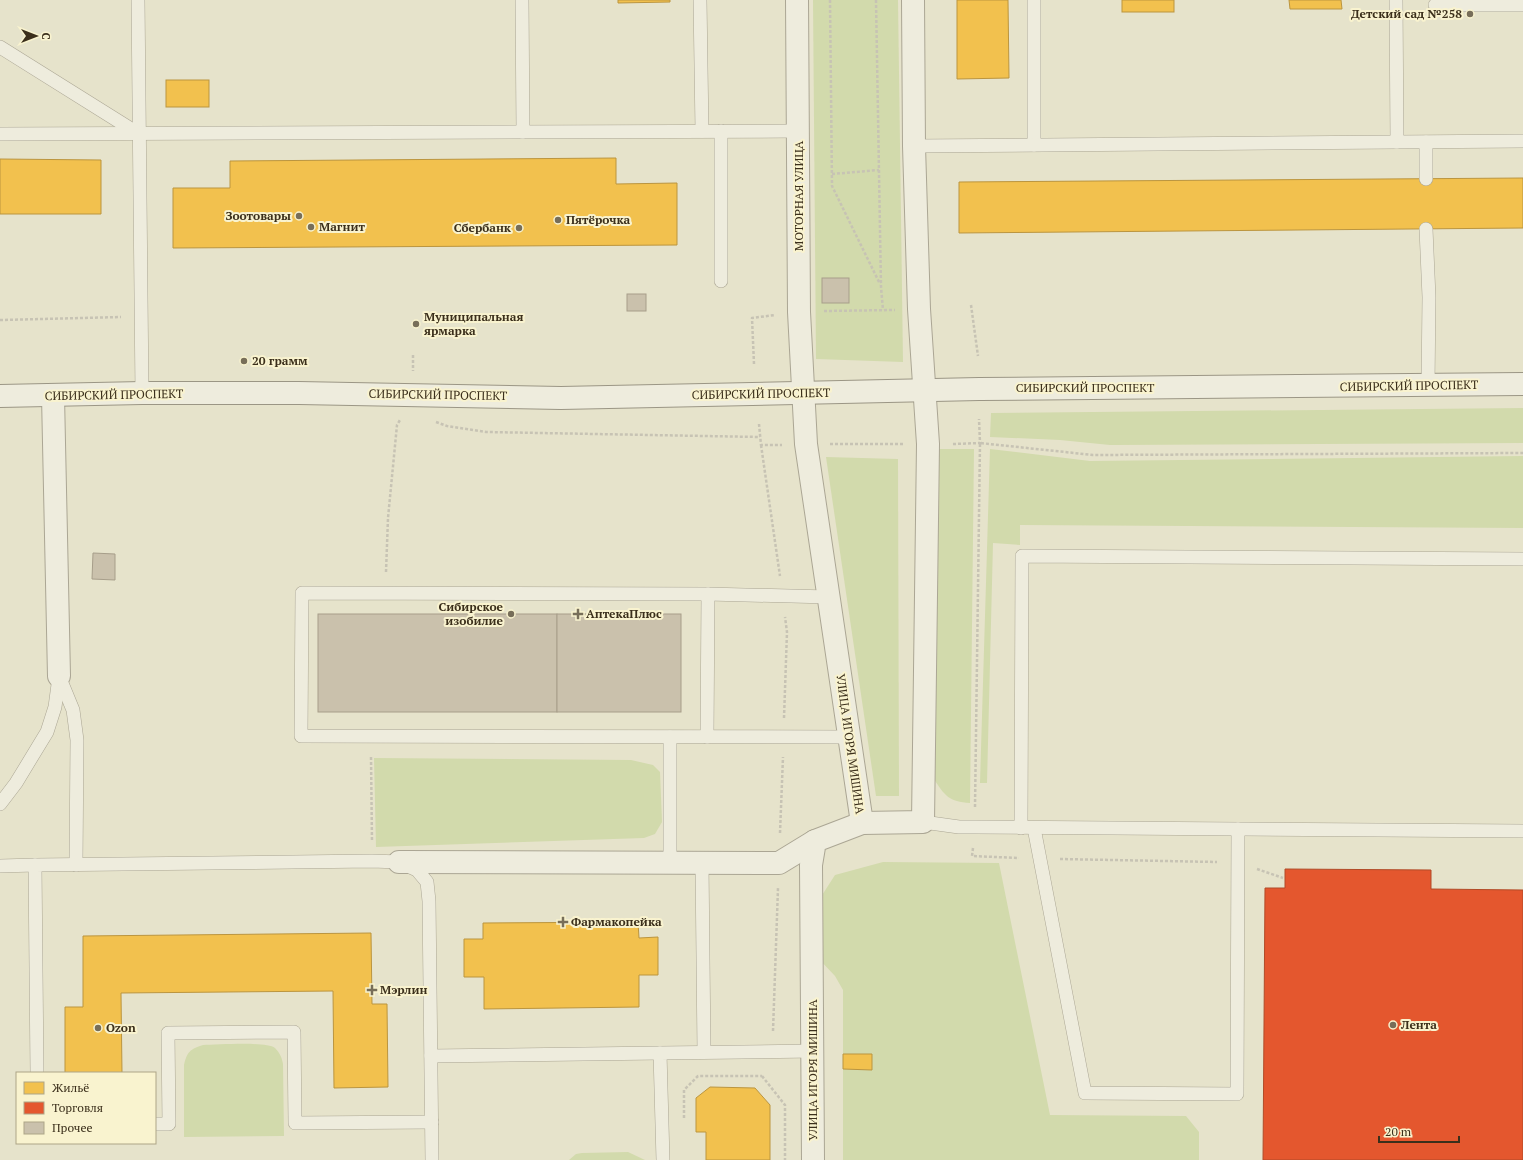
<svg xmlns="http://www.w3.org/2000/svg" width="1523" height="1160" font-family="'PT Serif',serif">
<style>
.green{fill:#d2daac}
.homes{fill:#f2c14e;stroke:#bb953f}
.shops{fill:#e4572e;stroke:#b14b28}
.building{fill:#cac1ac;stroke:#a79e8a}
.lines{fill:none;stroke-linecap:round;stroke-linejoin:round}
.service-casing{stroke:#aba694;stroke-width:14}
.minor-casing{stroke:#aba694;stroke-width:24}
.secondary-casing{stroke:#9b9685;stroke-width:24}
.path{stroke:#c7c3b4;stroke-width:2.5;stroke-dasharray:3 2;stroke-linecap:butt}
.service{stroke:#eeecdd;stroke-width:13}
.minor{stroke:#eeecdd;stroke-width:22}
.secondary{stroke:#eeecdd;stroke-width:22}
.poi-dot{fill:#776e59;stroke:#f9f3cf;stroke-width:1.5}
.labels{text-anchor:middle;stroke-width:4;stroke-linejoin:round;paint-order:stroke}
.poi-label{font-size:12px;font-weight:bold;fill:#3b2f1b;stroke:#f9f3cf;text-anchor:start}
.street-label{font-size:12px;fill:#3b2f1b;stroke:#f9f3cf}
</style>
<rect width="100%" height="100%" fill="#e6e3cb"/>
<g class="green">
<polygon points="813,0 898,0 903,362 816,359"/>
<polygon points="1523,408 1523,443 1110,445 1060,440 990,437 991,413"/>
<path d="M938,449H974L970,803C949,802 944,795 934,779Z"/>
<polygon points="990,449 1090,461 1523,456 1523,528 1020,525 1020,545 993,543 987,783 980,783"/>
<polygon points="826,457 898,459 899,796 876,796"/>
<polygon points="374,758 631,760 653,765 660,772 662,822 655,834 644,838 376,847"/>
<polygon points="883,862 999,863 1050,1115 1186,1116 1199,1132 1199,1160 843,1160 843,990 835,976 818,958 817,903 835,875"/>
<path d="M203,1045C217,1045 266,1041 275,1048C280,1053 282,1058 283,1064L284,1136L184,1137V1065C187,1052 190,1049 203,1045Z"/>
<polygon points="628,1152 645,1160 569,1160 576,1154 582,1153"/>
</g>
<g class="homes">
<polygon points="618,0 670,0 670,2 618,3"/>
<polygon points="957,0 1008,0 1009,78 957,79"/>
<rect x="1122" y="0" width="52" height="12"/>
<polygon points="1289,0 1341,0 1342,9 1290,9"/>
<rect x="166" y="80" width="43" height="27"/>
<polygon points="616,158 616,184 677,183 677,245 173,248 173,188 230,188 230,161"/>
<polygon points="0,159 101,160 101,214 0,214"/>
<polygon points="1523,178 1523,228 959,233 959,182"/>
<polygon points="638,922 639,938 658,937 658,975 639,975 639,1007 484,1009 484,977 464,977 464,939 483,939 483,923"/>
<polygon points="371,933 372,1004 387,1004 388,1087 334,1088 333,991 121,993 122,1073 65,1073 65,1007 83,1007 83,936"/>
<polygon points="843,1054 872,1054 872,1070 843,1069"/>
<polygon points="710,1087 755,1088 770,1105 770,1160 706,1160 706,1132 696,1132 696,1098"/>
</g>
<polygon class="shops" points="1285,869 1431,870 1431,889 1523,890 1523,1160 1263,1160 1265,888 1285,888"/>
<g class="building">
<rect x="822" y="278" width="27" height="25"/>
<rect x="627" y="294" width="19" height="17"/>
<polygon points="93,553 115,554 115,580 92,579"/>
<rect x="318" y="614" width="239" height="98"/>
<rect x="557" y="614" width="124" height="98"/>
</g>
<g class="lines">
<g class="service-casing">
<g id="service">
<polyline points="138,0 142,393"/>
<polyline points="522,0 523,132"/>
<polyline points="700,0 702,131"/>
<polyline points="1034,0 1034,145"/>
<polyline points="1396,0 1397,142"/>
<polyline points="1435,5 1523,5"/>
<polyline points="0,47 139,134"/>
<polyline points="721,131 721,281"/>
<polyline points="0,134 798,131"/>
<polyline points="1426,142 1426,179"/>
<polyline points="914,146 1523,141"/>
<polyline points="1426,229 1429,297 1428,386"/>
<polyline points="829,597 708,594 302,593 301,736 850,737"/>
<polyline points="59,676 73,710 77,740 76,865"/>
<polyline points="670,737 670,863"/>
<polyline points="707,737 708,594"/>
<polyline points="0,804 16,783 47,732 55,707 59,677"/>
<polyline points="923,822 959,827 975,827 1523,831"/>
<polyline points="1021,828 1022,556 1523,559"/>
<polyline points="1034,828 1085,1093 1237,1094 1238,829"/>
<polyline points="702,863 704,1052"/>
<polyline points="0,866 35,865"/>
<polyline points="431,1056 660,1053"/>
<polyline points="37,1073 35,865 372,861 399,862 417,870 427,882 429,901 432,1160"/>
<polyline points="155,1124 169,1124 168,1033 294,1032 295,1123 432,1122"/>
<polyline points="663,1160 660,1053 813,1051"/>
</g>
</g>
<g class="minor-casing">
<g id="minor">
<polyline points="797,0 799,312 806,444 862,823"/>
<polyline points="53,396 59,676"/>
<polyline points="399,862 779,863 815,841"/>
<polyline points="813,1160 811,865 815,841 862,823 923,822 928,444 919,309 914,146 913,0"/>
</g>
</g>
<g class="secondary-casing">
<polyline id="secondary" points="0,396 142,393 299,393 561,398 979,389 1523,384"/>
</g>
<g class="path">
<polyline points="830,0 832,186 880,284"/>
<polyline points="876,0 881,287 883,310"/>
<polyline points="832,174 879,170"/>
<polyline points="971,305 978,356"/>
<polyline points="824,311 895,310"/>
<polyline points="0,320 121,317"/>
<polyline points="413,355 413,371"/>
<polyline points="754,364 752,318 775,315"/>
<polyline points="436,422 447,426 486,432 760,437"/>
<polyline points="759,424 761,445 782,445"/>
<polyline points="830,444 903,444"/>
<polyline points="953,444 980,443 979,419"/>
<polyline points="761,445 780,576"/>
<polyline points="386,572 388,518 397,425 400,420"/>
<polyline points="784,718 787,632 785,617"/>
<polyline points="371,757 372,842"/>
<polyline points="975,807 980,443 1093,455 1523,453"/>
<polyline points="780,833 783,757"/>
<polyline points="973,848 972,856 1019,858"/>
<polyline points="1060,859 1217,862"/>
<polyline points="1257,869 1283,878"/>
<polyline points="773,1031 778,888"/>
<polyline points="762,1076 785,1105 785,1160"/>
<polyline points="684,1118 684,1090 698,1076 762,1076"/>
</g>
<use href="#service" class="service"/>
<use href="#minor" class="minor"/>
<use href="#secondary" class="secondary"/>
</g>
<g class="poi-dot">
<circle cx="1470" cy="14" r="4"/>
<circle cx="299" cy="216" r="4"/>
<circle cx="558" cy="220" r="4"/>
<circle cx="311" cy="227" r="4"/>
<circle cx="519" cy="228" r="4"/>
<circle cx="416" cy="324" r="4"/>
<circle cx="244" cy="361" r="4"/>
<circle cx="511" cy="614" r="4"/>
<path d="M576 608h4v4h4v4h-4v4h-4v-4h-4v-4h4z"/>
<path d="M561 916h4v4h4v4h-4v4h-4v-4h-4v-4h4z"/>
<path d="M370 984h4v4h4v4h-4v4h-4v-4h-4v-4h4z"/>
<circle cx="1393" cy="1025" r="4"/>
<circle cx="98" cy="1028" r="4"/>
</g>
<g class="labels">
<g class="poi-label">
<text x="1462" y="18" text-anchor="end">Детский сад №258</text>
<text x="291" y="220" text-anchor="end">Зоотовары</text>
<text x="566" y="224">Пятёрочка</text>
<text x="319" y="231">Магнит</text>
<text x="511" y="232" text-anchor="end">Сбербанк</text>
<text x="424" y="321">Муниципальная<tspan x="424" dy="14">ярмарка</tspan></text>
<text x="252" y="365">20 грамм</text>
<text x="503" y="611" text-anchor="end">Сибирское<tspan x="503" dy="14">изобилие</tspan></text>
<text x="586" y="618">АптекаПлюс</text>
<text x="571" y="926">Фармакопейка</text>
<text x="380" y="994">Мэрлин</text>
<text x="1401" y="1029">Лента</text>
<text x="106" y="1032">Ozon</text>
</g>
<g class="street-label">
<text transform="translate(799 196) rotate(-90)" y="4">МОТОРНАЯ УЛИЦА</text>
<text transform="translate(1409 386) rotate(-1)" y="4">СИБИРСКИЙ ПРОСПЕКТ</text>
<text x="1085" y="392">СИБИРСКИЙ ПРОСПЕКТ</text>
<text transform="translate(761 394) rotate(-1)" y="4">СИБИРСКИЙ ПРОСПЕКТ</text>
<text transform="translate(114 395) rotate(-1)" y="4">СИБИРСКИЙ ПРОСПЕКТ</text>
<text transform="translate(438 395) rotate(1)" y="4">СИБИРСКИЙ ПРОСПЕКТ</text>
<text transform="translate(850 744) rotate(82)" y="4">УЛИЦА ИГОРЯ МИШИНА</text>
<text transform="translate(813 1070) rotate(-90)" y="4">УЛИЦА ИГОРЯ МИШИНА</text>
</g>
</g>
<rect x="16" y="1072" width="140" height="72" fill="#f9f3cf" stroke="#ada587"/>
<rect x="24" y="1082" width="20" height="12" fill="#f2c14e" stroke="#ada587"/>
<text x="52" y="1092" font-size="12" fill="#3b2f1b">Жильё</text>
<rect x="24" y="1102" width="20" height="12" fill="#e4572e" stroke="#ada587"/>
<text x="52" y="1112" font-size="12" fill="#3b2f1b">Торговля</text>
<rect x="24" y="1122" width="20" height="12" fill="#cac1ac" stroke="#ada587"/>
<text x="52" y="1132" font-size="12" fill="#3b2f1b">Прочее</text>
<g transform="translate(36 36) rotate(90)" stroke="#f9f3cf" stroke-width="3" paint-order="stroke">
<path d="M0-3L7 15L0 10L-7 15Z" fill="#3b2f1b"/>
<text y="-6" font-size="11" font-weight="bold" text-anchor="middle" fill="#3b2f1b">С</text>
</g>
<path d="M1379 1136v6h80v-6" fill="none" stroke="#3b2f1b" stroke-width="2"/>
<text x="1385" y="1136" font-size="12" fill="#3b2f1b" stroke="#f9f3cf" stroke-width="3" paint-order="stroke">20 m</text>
</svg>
